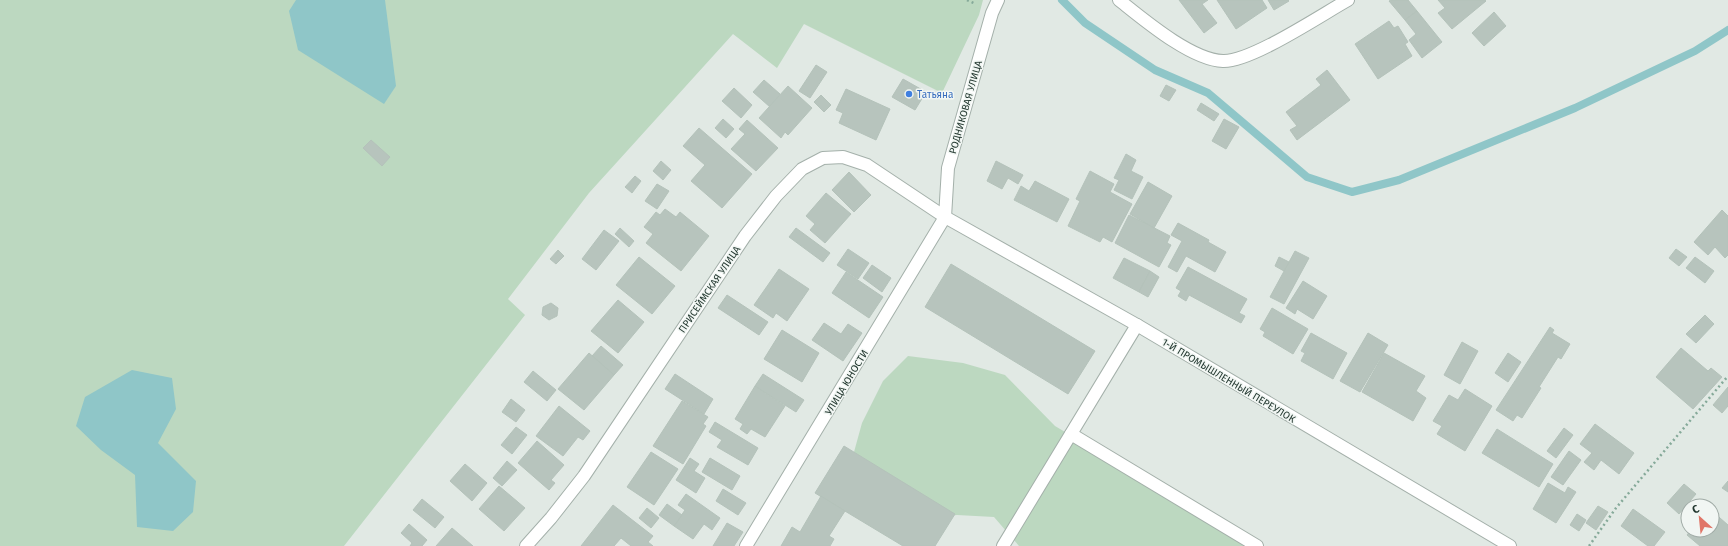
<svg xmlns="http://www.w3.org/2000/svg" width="1728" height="546" font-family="'Fira Sans',sans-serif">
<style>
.green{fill:#bcd8c0}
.water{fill:#8fc6c8}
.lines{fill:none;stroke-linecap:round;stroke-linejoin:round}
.stream{stroke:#8fc6c8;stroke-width:8}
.building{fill:#b7c4bd;stroke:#b4c2ba}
.service-casing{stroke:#a4b0aa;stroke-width:14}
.minor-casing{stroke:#a4b0aa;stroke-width:14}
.tertiary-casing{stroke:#a4b0aa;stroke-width:14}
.path{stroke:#85a999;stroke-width:2.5;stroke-dasharray:2 3;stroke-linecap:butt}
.service{stroke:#fff;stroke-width:12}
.minor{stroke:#fff;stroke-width:12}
.tertiary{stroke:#fff;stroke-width:12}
.shop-dot{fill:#3f7fe0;stroke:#f1f6f3;stroke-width:1.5}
.labels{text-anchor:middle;stroke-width:3;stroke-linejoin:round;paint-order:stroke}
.shop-label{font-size:10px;fill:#366cbe;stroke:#f1f6f3;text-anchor:start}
.street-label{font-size:10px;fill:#233830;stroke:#f1f6f3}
</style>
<rect width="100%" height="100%" fill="#e1e9e4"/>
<g class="green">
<polygon points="0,0 983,0 979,15 942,93 804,24 777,68 733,34 589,193 508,299 525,315 344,546 0,546"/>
<polygon points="908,356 963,363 1005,375 1055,426 1257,546 1019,546 994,517 957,515 909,519 869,490 854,452 862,423 883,381"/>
</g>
<g class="water">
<polygon points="296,0 385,0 396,86 384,104 298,50 289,11"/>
<polygon points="132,370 172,378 176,409 158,443 196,481 193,512 173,531 137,527 135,475 101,450 76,426 85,397"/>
</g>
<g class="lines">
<polyline class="stream" points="1062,0 1085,23 1155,70 1208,93 1307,177 1352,192 1399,180 1575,108 1695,51 1728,30"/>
</g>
<g class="building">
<polygon points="1179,0 1208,0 1202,4 1217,23 1204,33"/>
<polygon points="1217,0 1262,0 1267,8 1236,29"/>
<polygon points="1268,0 1288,0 1289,1 1274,10"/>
<polygon points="1391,0 1408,0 1417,11 1405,20 1389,1"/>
<polygon points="1438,0 1485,0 1486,1 1452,29 1438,13 1445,8"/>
<polygon points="1417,11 1442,42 1422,58 1409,40 1416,34 1405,20"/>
<polygon points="1494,12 1506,26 1484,46 1472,33"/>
<polygon points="1389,21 1394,28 1398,26 1408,42 1405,44 1412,56 1378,79 1355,44"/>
<polygon points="816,65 827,72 810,98 799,91"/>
<polygon points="1327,70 1350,100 1297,140 1290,130 1297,126 1286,112 1321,85 1316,79"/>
<polygon points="903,79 926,92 915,110 892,97"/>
<polygon points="764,80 780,94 770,107 753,92"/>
<polygon points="1166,85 1176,90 1169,101 1160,96"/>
<polygon points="788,86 812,108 788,135 785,132 781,138 759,118"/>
<polygon points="734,88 752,105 741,118 722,101"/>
<polygon points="846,89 890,109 876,140 839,123 843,113 836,110"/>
<polygon points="821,95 831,105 824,112 814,102"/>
<polygon points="1201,103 1219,114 1214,121 1197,110"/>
<polygon points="723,119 734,129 726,138 715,128"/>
<polygon points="1224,119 1239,127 1226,149 1212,141"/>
<polygon points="747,120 778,148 756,171 731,149 745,134 739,129"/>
<polygon points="699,128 752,174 722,208 691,181 705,165 683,146"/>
<polygon points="371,140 390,157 382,166 363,148"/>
<polygon points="1126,154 1136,160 1131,171 1143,177 1132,199 1114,190 1119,180 1114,178"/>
<polygon points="661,161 671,170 663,180 653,171"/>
<polygon points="996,161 1023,175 1018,184 1008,178 1002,189 987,181"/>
<polygon points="1090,171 1114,184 1110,192 1132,204 1112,242 1103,237 1100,242 1068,226 1080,201 1076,199"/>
<polygon points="849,172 871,195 854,212 832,190"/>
<polygon points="635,176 641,181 632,193 625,187"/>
<polygon points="1035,181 1069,199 1057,222 1014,200 1021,186 1029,191"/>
<polygon points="1148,182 1172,196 1154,228 1130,214"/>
<polygon points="657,184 669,191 657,209 645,201"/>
<polygon points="826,193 851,214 825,243 810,230 815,224 806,216"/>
<polygon points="665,209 676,217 680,212 709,236 681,271 646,243 653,234 644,227 656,212 660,215"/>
<polygon points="1722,210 1728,216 1728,255 1725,258 1715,247 1708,255 1694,242"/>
<polygon points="1129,215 1170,236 1167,243 1171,245 1159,267 1115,243"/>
<polygon points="1178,223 1209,240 1208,242 1226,252 1215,272 1186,256 1177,272 1168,267 1182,241 1171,235"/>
<polygon points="620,228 634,241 629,247 615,234"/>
<polygon points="796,228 830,253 823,262 789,237"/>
<polygon points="604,230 619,241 596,270 582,259"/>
<polygon points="848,249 869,263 858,279 837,265"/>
<polygon points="1676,249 1687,257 1679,266 1669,258"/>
<polygon points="558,250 564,256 556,264 550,259"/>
<polygon points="1295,251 1309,258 1284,304 1270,297"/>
<polygon points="639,257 675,286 652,314 616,285"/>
<polygon points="1279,257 1289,262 1284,271 1275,266"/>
<polygon points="1695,257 1714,271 1705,283 1686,268"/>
<polygon points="1124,258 1150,271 1139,292 1113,278"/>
<polygon points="951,264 1095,351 1068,394 925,307"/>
<polygon points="872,265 891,278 882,292 863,278"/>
<polygon points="1188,267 1247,299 1239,313 1245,316 1241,323 1189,295 1186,301 1178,296 1181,291 1176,288"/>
<polygon points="779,269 809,289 787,321 776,313 773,318 754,305"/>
<polygon points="1150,271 1159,277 1148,297 1139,292"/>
<polygon points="846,272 883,297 869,318 832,293"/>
<polygon points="1303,281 1327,296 1313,319 1297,309 1295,314 1286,308"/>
<polygon points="727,295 768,322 759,335 718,308"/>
<polygon points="618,300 644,322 618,353 591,331"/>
<polygon points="551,303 558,308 557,316 549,320 542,315 543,307"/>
<polygon points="1272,308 1308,329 1293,354 1263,336 1265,332 1260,329"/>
<polygon points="1705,315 1714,324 1696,343 1686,334"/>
<polygon points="824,323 841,334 848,324 862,333 843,361 812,340"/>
<polygon points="1550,327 1554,330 1552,333 1570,344 1561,359 1558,357 1539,387 1541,388 1522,418 1517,415 1513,421 1496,410"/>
<polygon points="782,330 819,353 802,382 764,359"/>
<polygon points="1311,333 1347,353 1333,379 1301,361 1305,353 1301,351"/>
<polygon points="1368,333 1388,345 1360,392 1340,381"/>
<polygon points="1462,342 1478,351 1460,384 1444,375"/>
<polygon points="601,346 623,365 614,375 592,356"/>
<polygon points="1681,348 1708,371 1711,368 1722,377 1693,409 1656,377"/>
<polygon points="589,353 614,375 584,410 558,389"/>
<polygon points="1384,353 1425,376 1416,391 1426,398 1413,421 1362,392"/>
<polygon points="1508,353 1521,362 1508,382 1495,373"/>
<polygon points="533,371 556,390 547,401 524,382"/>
<polygon points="675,374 713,399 704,414 665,389"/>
<polygon points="763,374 804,400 796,412 755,386"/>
<polygon points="755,386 785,406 765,437 751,429 747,434 740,429 743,424 735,419"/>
<polygon points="1728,387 1728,406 1722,413 1713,405"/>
<polygon points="1465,389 1492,406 1465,451 1437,434 1442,426 1433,421 1449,395 1458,400"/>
<polygon points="511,399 525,410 516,422 502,412"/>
<polygon points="682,401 708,417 703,424 706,426 683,464 653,446"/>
<polygon points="559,406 590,431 583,440 578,437 563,456 536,436"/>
<polygon points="715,422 758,448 748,465 717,447 722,440 709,432"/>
<polygon points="1595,424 1634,453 1619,474 1601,460 1594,470 1584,462 1592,453 1580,444"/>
<polygon points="516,427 527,435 512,454 501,445"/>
<polygon points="1564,428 1573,435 1556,458 1547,451"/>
<polygon points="1497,429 1553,464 1539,487 1482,453"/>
<polygon points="537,441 564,465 551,480 555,483 549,490 518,463"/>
<polygon points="844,446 955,514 935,546 903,546 815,493"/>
<polygon points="1569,451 1581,460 1563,485 1551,477"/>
<polygon points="651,452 678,469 654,505 627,487"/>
<polygon points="690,458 699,464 694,471 705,478 696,493 676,480"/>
<polygon points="710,458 740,476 732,490 702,472"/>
<polygon points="507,461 517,470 502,486 493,478"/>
<polygon points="465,464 487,483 472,501 450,481"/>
<polygon points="1728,481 1728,492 1722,488"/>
<polygon points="1548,483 1565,493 1568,487 1576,492 1556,523 1533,509"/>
<polygon points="1684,484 1696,494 1679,514 1667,503"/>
<polygon points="499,486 525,508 504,531 479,509"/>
<polygon points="723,489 746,503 738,515 716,501"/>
<polygon points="686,494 720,518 712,530 704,524 693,539 674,526 685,510 678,505"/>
<polygon points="821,496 845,511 829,536 834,539 830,546 781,546 792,527 800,532"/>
<polygon points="422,499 444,517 435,528 413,510"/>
<polygon points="667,504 682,515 674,526 659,515"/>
<polygon points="613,505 653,536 648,542 653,546 631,546 621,538 614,546 581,546"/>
<polygon points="1598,506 1608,512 1596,530 1586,523"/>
<polygon points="647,508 659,518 651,528 639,518"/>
<polygon points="1633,509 1665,532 1654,546 1648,546 1621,526"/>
<polygon points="1712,511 1728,525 1728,546 1700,546 1687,535 1691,530 1712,530"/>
<polygon points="1577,514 1586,520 1579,531 1570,525"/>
<polygon points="727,523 743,532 734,546 713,546"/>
<polygon points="409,524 427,540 422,546 410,546 412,543 401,533"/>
<polygon points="452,528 473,546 436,546"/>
</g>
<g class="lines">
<g class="service-casing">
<g id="service">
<polyline points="1071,434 1257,546"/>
<polyline points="1003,546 1137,325"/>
</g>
</g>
<g class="minor-casing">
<g id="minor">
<path d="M1119,0C1143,19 1191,60 1223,61C1251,62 1321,15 1348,0"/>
<polyline points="526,546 551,518 584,476 745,236 776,196 802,169 823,158 843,157 867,165 945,217"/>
</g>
</g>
<g class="tertiary-casing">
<g id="tertiary">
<polyline points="945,217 1137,325 1510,546"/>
<polyline points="746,546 945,217 948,168 992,13 998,0"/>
</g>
</g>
<g class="path">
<polyline points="967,0 976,4"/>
<polyline points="1589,546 1616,508 1728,376"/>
</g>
<use href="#service" class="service"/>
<use href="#minor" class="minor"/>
<use href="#tertiary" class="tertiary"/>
</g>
<circle class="shop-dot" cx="909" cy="94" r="4"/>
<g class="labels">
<g class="shop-label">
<text x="917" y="98">Татьяна</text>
</g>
<g class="street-label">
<text transform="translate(965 107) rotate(-74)" y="4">РОДНИКОВАЯ УЛИЦА</text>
<text transform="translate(709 289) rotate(-56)" y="4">ПРИСЕЙМСКАЯ УЛИЦА</text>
<text transform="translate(1229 380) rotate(31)" y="4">1-Й ПРОМЫШЛЕННЫЙ ПЕРЕУЛОК</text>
<text transform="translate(846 382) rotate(-59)" y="4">УЛИЦА ЮНОСТИ</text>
</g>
</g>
<g transform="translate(1700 518) rotate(333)"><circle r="19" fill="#f1f6f3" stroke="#9faaa5"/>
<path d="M0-3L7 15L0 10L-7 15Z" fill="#e07668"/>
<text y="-6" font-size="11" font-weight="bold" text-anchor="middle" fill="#233830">С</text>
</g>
</svg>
